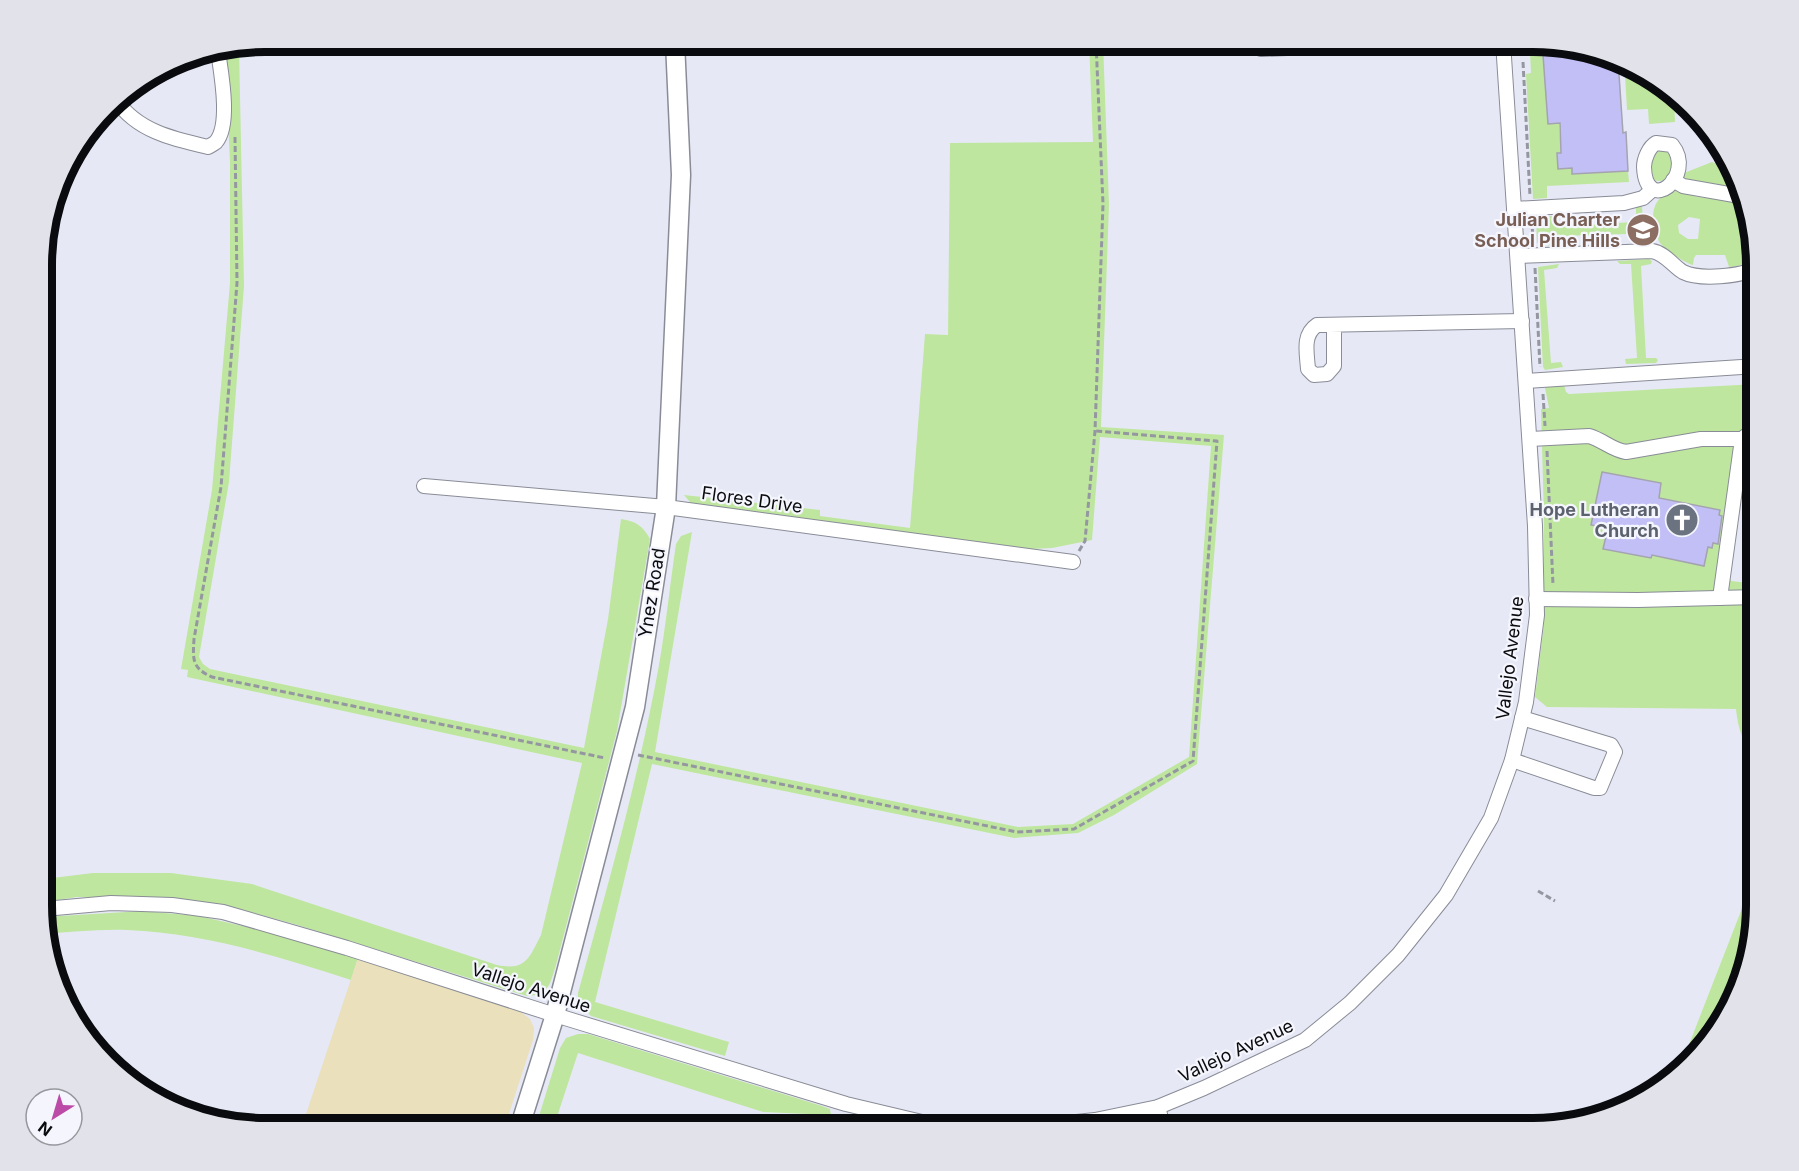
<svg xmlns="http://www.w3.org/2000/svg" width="1799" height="1171" font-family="Inter,sans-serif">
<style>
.green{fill:#bfe69f;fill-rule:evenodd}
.sand{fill:#eae0bb}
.building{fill:#c1bff5;stroke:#a4a3af;stroke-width:1.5}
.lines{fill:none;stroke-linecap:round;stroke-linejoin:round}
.minor-casing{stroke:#898c97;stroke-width:16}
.major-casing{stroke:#898c97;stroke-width:21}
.path{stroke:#9497a0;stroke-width:3;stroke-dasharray:6 3;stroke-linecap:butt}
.minor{stroke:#fff;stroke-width:14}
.major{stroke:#fff;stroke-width:18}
.labels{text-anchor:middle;stroke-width:4.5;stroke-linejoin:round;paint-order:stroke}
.education-label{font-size:18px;font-weight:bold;fill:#785e54;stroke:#f5f6fd;text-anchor:end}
.street-label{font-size:18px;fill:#0a0b0f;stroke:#f5f6fd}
.worship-label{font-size:18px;font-weight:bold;fill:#5b616d;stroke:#f5f6fd;text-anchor:end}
.rim{fill:none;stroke:#0a0b0f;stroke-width:8}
</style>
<rect width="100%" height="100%" fill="#e6e9f5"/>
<g class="green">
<path d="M1089,42H1103L1109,205L1101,427L1224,435L1197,764L1114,815L1078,833L1014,838L652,764L595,1002L729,1042L725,1056L591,1016L578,1003V993C608,885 639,776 659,665C666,625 670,584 676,544L681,536L692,532L655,752L1018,827L1073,824L1189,757L1211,446L1100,437L1092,540L1052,548L1030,549L699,507L690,502L684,495L820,510V516L910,528L925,334L948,335L950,143L1093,142Z"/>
<path d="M239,47L244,286L229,482L199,657L203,664L210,669L584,748L608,619L621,519C636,521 643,526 650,539L617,731L556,965C550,984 549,995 527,996L294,924L221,904L161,897H77L44,902V879L93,873H171L252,884L497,965C526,971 529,958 541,935L582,763L187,677L188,670L181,669L212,490L230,283V163L225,50Z"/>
<polygon points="1543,51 1548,123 1559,123 1561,153 1557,154 1558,169 1572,168 1573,174 1628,171 1629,182 1547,186 1547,198 1533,199 1526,74 1531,73 1530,52"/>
<path d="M1618,64C1638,63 1661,84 1674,97L1675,122L1649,124L1648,109L1627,110L1625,75H1619Z"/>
<path d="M1654,147L1671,148L1674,171C1667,178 1664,183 1653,180C1648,168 1650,158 1654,147Z"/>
<polygon points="1712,162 1732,170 1738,189 1680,180 1684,173"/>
<path d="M1671,191H1681L1697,197L1741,201C1749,225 1770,265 1729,267L1725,255H1696L1694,258L1693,265C1685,263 1667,251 1661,244C1658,241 1657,235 1656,231C1650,213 1653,199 1671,191ZM1689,217L1700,219L1698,239H1688L1679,233L1678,225Z"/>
<polygon points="1636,206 1642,206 1643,224 1637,231 1627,234 1560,236 1557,238 1557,247 1537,243 1536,217 1553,216 1558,227 1633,222 1636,220"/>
<polygon points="1649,259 1652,261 1651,264 1641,266 1646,358 1656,358 1658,360 1656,363 1626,364 1625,359 1637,358 1631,264 1620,264 1617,261"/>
<polygon points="1559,264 1557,268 1544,270 1551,363 1561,362 1563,367 1545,370 1543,367 1538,267"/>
<path d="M1548,384L1564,385L1566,392L1569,394L1757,384V404L1728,574L1731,581L1757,584V761C1743,744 1738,729 1736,709L1547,707L1535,697L1544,624V519L1541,409L1549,408L1545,388Z"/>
<polygon points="1757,870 1757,920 1745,978 1719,1030 1681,1065"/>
<path d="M142,911L199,916L276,934L358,958L351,980C278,956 203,933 127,930C99,929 71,932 44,934V917Z"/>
<polygon points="578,1034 588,1034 822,1106 830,1109 831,1115 763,1112 578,1053 553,1129 535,1129 560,1048 566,1038"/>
</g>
<polygon class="sand" points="358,958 521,1012 530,1019 534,1028 533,1040 504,1129 301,1129"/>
<g class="building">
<polygon points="1574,49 1605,54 1618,60 1623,133 1626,132 1628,171 1572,174 1572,168 1558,169 1557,153 1561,153 1560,123 1548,124 1543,55 1551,54 1556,50"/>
<polygon points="1602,472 1661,483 1659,498 1720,510 1719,515 1722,516 1718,544 1713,543 1712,548 1708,547 1704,566 1652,555 1651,558 1603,549 1608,528 1591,525"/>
</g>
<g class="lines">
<g class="minor-casing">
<g id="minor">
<polyline points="1511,42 1524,48 1549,45"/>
<polyline points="1261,49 1429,42"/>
<path d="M116,100C137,131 173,139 208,147C208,147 215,143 216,142C231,124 221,73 218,51"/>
<path d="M1656,143L1672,145C1697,176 1646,217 1644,167C1644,159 1649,147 1656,143Z"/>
<polyline points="1673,180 1683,186 1740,196"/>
<polyline points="1514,209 1624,203 1643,198 1652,190"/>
<path d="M1518,256L1652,251C1665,253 1673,266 1683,272C1699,280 1742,277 1757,267"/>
<path d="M1334,325V366L1327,374L1314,375L1308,369C1307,353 1302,335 1317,325L1522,321"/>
<polyline points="1526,381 1757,366"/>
<path d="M1530,439L1589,436C1603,440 1612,450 1626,452L1701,439H1742L1757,427"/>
<polyline points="424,486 666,507 1073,562"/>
<polyline points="1720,598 1742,439"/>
<polyline points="1536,599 1638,600 1757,597"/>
<polyline points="1512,760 1594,788 1600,788 1615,752 1611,745 1522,718"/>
<polyline points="44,909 111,903 172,905 223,912 347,948 555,1015 846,1104 922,1122 1004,1129"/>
<polyline points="1158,1107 1164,1129"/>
<polyline points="1012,1129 1095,1120 1158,1107 1204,1088 1305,1040 1350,1003 1398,955 1446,895 1491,818 1512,760 1526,702 1537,615 1535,526 1503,42"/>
</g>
</g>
<g class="major-casing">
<polyline id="major" points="519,1129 555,1015 635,707 666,507 681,175 675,42"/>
</g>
<g class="path">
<polyline points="1523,62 1530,196"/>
<path d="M235,137L237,283L221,487L194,639C193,658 191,668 212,677L605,758"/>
<polyline points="1532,220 1533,244"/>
<polyline points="1535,268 1540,367"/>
<polyline points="1543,394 1545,426"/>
<polyline points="1547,451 1553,585"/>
<polyline points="1079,551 1085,541 1095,431 1103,204 1096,42"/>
<polyline points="638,755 1017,832 1074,829 1193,761 1217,441 1095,431"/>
<polyline points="1538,891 1555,901"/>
</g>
<use href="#minor" class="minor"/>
<use href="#major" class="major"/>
</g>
<defs>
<g id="school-disc" transform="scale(1.725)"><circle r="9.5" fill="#8d6e63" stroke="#f5f6fd"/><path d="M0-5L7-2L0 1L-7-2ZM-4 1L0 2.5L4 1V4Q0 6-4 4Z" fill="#fff"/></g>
<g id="church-disc" transform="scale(1.725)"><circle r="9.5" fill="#6b7280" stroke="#f5f6fd"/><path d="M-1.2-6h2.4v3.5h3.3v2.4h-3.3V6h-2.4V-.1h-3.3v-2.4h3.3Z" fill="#fff"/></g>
</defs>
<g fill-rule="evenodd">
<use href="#school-disc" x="1643" y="230"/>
<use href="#church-disc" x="1682" y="520"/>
</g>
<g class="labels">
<g class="education-label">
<text x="1620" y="226">Julian Charter<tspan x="1620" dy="21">School Pine Hills</tspan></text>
</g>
<g class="street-label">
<text transform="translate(752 500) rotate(8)" y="6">Flores Drive</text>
<text transform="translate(652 593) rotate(-81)" y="6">Ynez Road</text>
<text transform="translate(1510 658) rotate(-83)" y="6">Vallejo Avenue</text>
<text transform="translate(531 988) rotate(18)" y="6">Vallejo Avenue</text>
<text transform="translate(1236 1051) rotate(-25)" y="6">Vallejo Avenue</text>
</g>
<g class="worship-label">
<text x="1659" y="516">Hope Lutheran<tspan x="1659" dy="21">Church</tspan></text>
</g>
</g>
<path d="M0 0H1799V1171H0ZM265 52H1533A213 213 0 0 1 1746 265V905A213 213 0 0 1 1533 1118H265A213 213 0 0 1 52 905V265A213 213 0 0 1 265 52Z" fill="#e2e3ea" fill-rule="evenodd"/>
<path class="rim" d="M265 52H1533A213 213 0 0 1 1746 265V905A213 213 0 0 1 1533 1118H265A213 213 0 0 1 52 905V265A213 213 0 0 1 265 52Z"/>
<g transform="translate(54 1117) rotate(217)"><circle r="28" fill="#f5f6fd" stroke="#97989e" stroke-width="1.5"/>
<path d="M0-4.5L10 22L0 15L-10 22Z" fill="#bc4ba8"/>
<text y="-9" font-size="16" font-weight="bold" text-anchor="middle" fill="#0a0b0f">N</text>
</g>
</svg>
